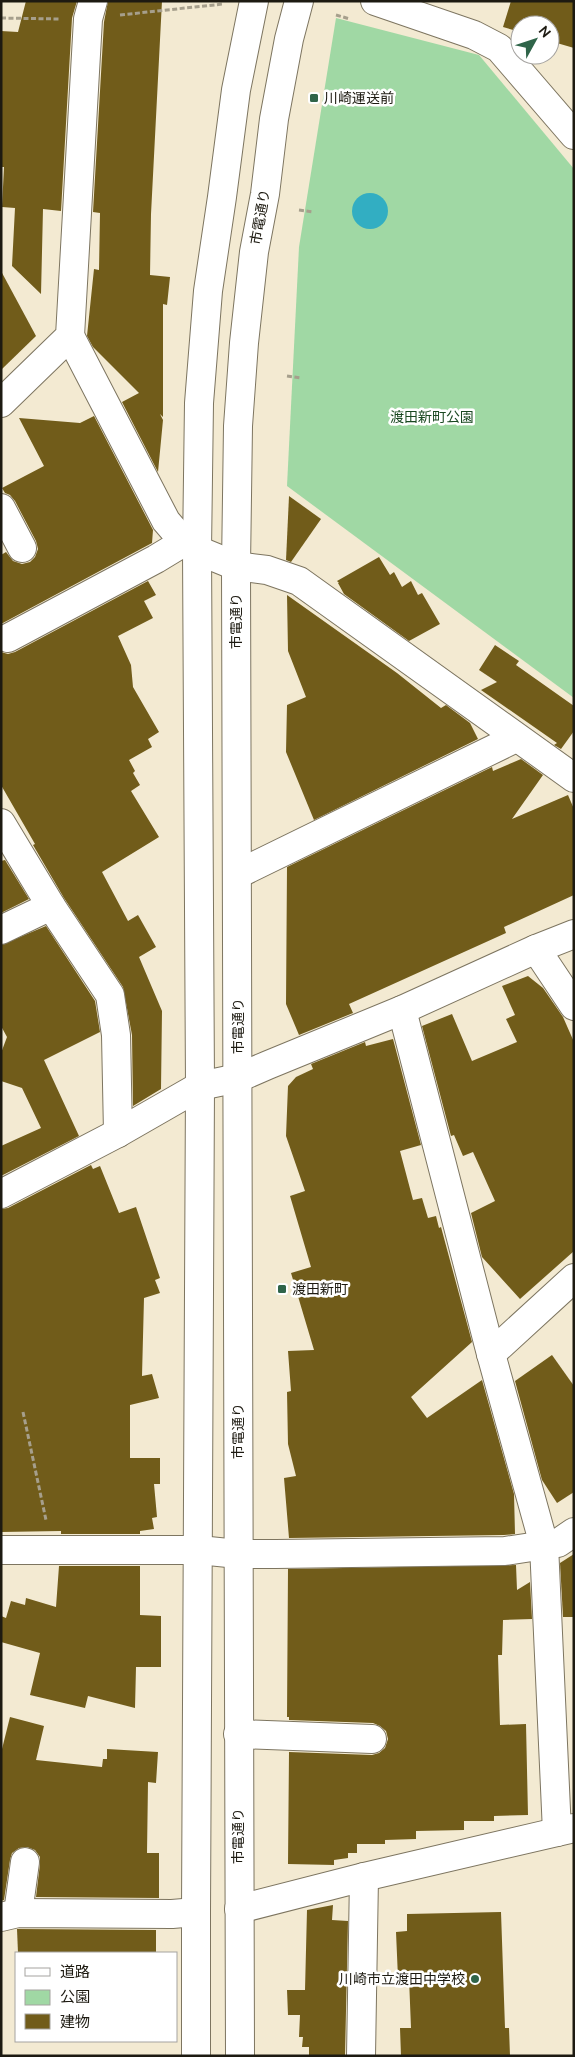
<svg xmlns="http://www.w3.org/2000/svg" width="575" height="2057" font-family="Ubuntu,'Noto Sans JP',sans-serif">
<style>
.green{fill:#a0d8a4}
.water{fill:#32aec2}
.building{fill:#715c1a}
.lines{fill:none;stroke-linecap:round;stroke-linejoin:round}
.minor-casing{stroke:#7d7560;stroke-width:30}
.path{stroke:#a69f8c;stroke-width:3;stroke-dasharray:5 2.5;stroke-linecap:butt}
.minor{stroke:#fff;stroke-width:28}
.poi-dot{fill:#2f6449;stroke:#fff;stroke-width:2}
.labels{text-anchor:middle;stroke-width:5;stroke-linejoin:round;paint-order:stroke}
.poi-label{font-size:14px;fill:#1d1a11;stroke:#fff;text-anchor:start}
.street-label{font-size:14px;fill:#1d1a11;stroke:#fff}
.park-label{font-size:14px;fill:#1a4821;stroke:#fff}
</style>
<rect width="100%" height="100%" fill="#f3ead2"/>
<polygon class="green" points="336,18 479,55 574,169 574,698 287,486 299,247"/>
<circle class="water" cx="370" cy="211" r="18"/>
<g class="building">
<polygon points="26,1 77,1 72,18 61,211 43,209 41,294 12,266 15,208 2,207 4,167 1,167 1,31 18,32"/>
<polygon points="108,1 162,1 151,214 150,275 170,277 167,305 163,304 163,417 160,414 163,420 158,472 122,402 139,393 93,347 87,336 94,269 99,270 100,213 93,212 104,22"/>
<polygon points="511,1 574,1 574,48 550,41 550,25 520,25 520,32 503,27"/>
<polygon points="1,271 36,336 1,370"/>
<polygon points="94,416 153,530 152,543 1,624 1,555 6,552 13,561 22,564 30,562 35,557 38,549 36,541 15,501 10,495 5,493 2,488 44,466 19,418 80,423"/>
<polygon points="289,496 321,519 291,562 286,560"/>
<polygon points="379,557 390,575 394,572 402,587 411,581 418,595 422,593 440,624 409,641 344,594 338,583 339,583 337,581"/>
<polygon points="148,581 156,595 144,601 153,618 118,636 131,665 133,687 159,732 148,739 152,747 129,760 135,771 133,773 140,785 131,791 159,837 102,872 128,921 138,915 156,947 139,957 162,1011 161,1089 133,1106 132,1035 123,987 64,898 33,845 35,844 1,785 1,652 8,654 15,652"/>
<polygon points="287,595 397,673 441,708 446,705 470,723 478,739 314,820 286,752 287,705 306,697 288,651"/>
<polygon points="495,645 519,661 516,665 574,706 574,731 561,749 554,745 557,743 481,690 497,682 479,670"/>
<polygon points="521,759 543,775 512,819 568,795 574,809 574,895 504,927 506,933 349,1004 353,1013 299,1035 286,1004 287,867 492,767 493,771"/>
<polygon points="5,860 29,899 1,913 1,861"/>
<polygon points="46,926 95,1001 100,1032 44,1060 79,1136 1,1176 1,1146 41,1128 22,1088 1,1081 1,1053 7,1037 1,1026 1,945"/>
<polygon points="528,976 543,988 563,1017 574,1042 574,1251 520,1299 482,1257 471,1213 495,1201 473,1152 463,1156 454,1135 451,1136 422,1026 452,1014 472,1061 517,1042 506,1019 515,1015 502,986"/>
<polygon points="393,1039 421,1145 400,1151 413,1200 422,1198 428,1218 436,1216 439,1228 441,1227 472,1342 411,1397 427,1418 482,1380 514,1494 515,1534 504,1535 289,1538 284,1478 296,1476 288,1444 287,1392 291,1391 288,1351 314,1350 291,1273 311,1267 290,1196 305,1191 286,1136 288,1086 296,1077 313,1069 311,1064 365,1042 366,1046"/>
<polygon points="91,1165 93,1169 100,1166 119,1213 136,1207 160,1278 155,1280 160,1293 144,1298 142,1376 152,1374 159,1398 130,1405 130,1458 160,1458 160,1484 154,1484 157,1517 152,1518 154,1529 140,1531 140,1534 61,1534 61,1531 1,1532 1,1209 8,1208"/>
<polygon points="552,1355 574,1386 574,1492 557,1503 542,1480 515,1381"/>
<polygon points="574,1554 574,1617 563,1617 560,1563"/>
<polygon points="516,1565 517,1590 530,1582 532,1619 503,1620 502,1655 498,1655 500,1725 526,1724 528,1815 494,1816 494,1821 464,1821 464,1830 416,1831 416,1839 385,1840 385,1844 357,1844 357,1853 348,1853 348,1858 334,1860 334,1865 288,1864 289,1752 372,1755 379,1753 385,1748 388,1739 386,1731 380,1726 373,1723 289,1720 289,1717 287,1717 288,1569"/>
<polygon points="59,1566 140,1566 140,1615 161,1616 161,1667 136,1667 135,1708 88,1696 85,1708 30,1695 40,1653 1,1642 1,1616 6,1618 11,1601 25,1605 26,1598 56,1607"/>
<polygon points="10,1717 44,1726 36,1760 102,1767 103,1759 107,1759 107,1749 158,1752 156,1783 148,1782 147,1853 159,1853 159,1898 36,1897 40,1864 40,1857 35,1850 27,1847 19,1848 12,1853 10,1860 4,1900 1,1901 1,1753"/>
<polygon points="333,1905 332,1920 348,1921 345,2056 309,2056 309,2047 302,2047 303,2037 299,2037 300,2015 288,2015 287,1990 305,1990 307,1910"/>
<polygon points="501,1912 505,2028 509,2028 510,2056 401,2056 400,2028 411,2028 409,1978 398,1978 396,1932 407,1931 407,1914"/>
<polygon points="17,1929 156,1930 156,1953 18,1953"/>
</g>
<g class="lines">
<g class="minor-casing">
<g id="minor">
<polyline points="375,1 474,35 499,48 574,135"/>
<polyline points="70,336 166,521 184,542 197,550 236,566 267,570 299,581 574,778"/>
<polyline points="1,403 70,336 88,19 93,1"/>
<polyline points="1,508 22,548"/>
<polyline points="8,638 156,559 184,542"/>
<polyline points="1,823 51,906 110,995 116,1035 118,1133"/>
<polyline points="238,874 516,738"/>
<polyline points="1,930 51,906"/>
<polyline points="536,949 574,1006"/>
<polyline points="402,1010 491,1354 544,1545 557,1832"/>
<polyline points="1,1194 118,1133 200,1086 238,1078 268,1065 402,1010 536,949 574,934"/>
<polyline points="491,1354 574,1278"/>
<polyline points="1,1550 199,1550 238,1554 276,1554 505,1551 558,1543 574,1532"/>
<polyline points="238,1734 372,1739"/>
<polyline points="239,1909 364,1877 574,1828"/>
<polyline points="18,1913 25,1862"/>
<polyline points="1,1917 18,1913 172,1914 196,1912"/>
<polyline points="196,2056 196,1912 200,1086 197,550 199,403 208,291 222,197 236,90 254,1"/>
<polyline points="240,2056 236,566 238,426 244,343 254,252 265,194 274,119 289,39 299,1"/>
<polyline points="361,2056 364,1877"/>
</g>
</g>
<g class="path">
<polyline points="120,15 223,4"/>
<polyline points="336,15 350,19"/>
<polyline points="1,18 59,19"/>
<polyline points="299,210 313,212"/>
<polyline points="287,376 301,378"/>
<polyline points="23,1412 46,1520"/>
</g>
<use href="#minor" class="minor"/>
</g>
<g class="poi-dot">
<rect x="309" y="93" width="10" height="10" rx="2.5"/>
<rect x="277" y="1284" width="10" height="10" rx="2.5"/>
<circle cx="475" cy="1979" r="5"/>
</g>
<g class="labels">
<g class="poi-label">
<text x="324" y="103">川崎運送前</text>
<text x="292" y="1294">渡田新町</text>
<text x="465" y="1984" text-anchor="end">川崎市立渡田中学校</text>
</g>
<g class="street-label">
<text transform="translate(260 217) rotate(-80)" y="5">市電通り</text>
<text transform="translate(236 621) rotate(-90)" y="5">市電通り</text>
<text transform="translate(238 1026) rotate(-90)" y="5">市電通り</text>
<text transform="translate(238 1431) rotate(-90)" y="5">市電通り</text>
<text transform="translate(238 1836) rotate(-90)" y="5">市電通り</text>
</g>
<g class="park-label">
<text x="432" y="422">渡田新町公園</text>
</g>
</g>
<rect width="575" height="2057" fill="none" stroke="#1d1a11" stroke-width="5"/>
<rect x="15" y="1952" width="162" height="90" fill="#ffffff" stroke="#a5a3a0"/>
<rect x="25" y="1968" width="25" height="8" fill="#ffffff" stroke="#a5a3a0"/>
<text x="60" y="1977" font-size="15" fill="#1d1a11">道路</text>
<rect x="25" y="1990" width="25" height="15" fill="#a0d8a4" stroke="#a5a3a0"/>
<text x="60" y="2002" font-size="15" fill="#1d1a11">公園</text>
<rect x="25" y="2014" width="25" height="15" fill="#715c1a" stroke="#a5a3a0"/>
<text x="60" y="2027" font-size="15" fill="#1d1a11">建物</text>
<g transform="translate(535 40) rotate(50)"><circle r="24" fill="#ffffff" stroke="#a5a3a0"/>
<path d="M0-4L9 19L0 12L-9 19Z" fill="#2f6449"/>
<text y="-8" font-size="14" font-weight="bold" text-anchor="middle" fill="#1d1a11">N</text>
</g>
</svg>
